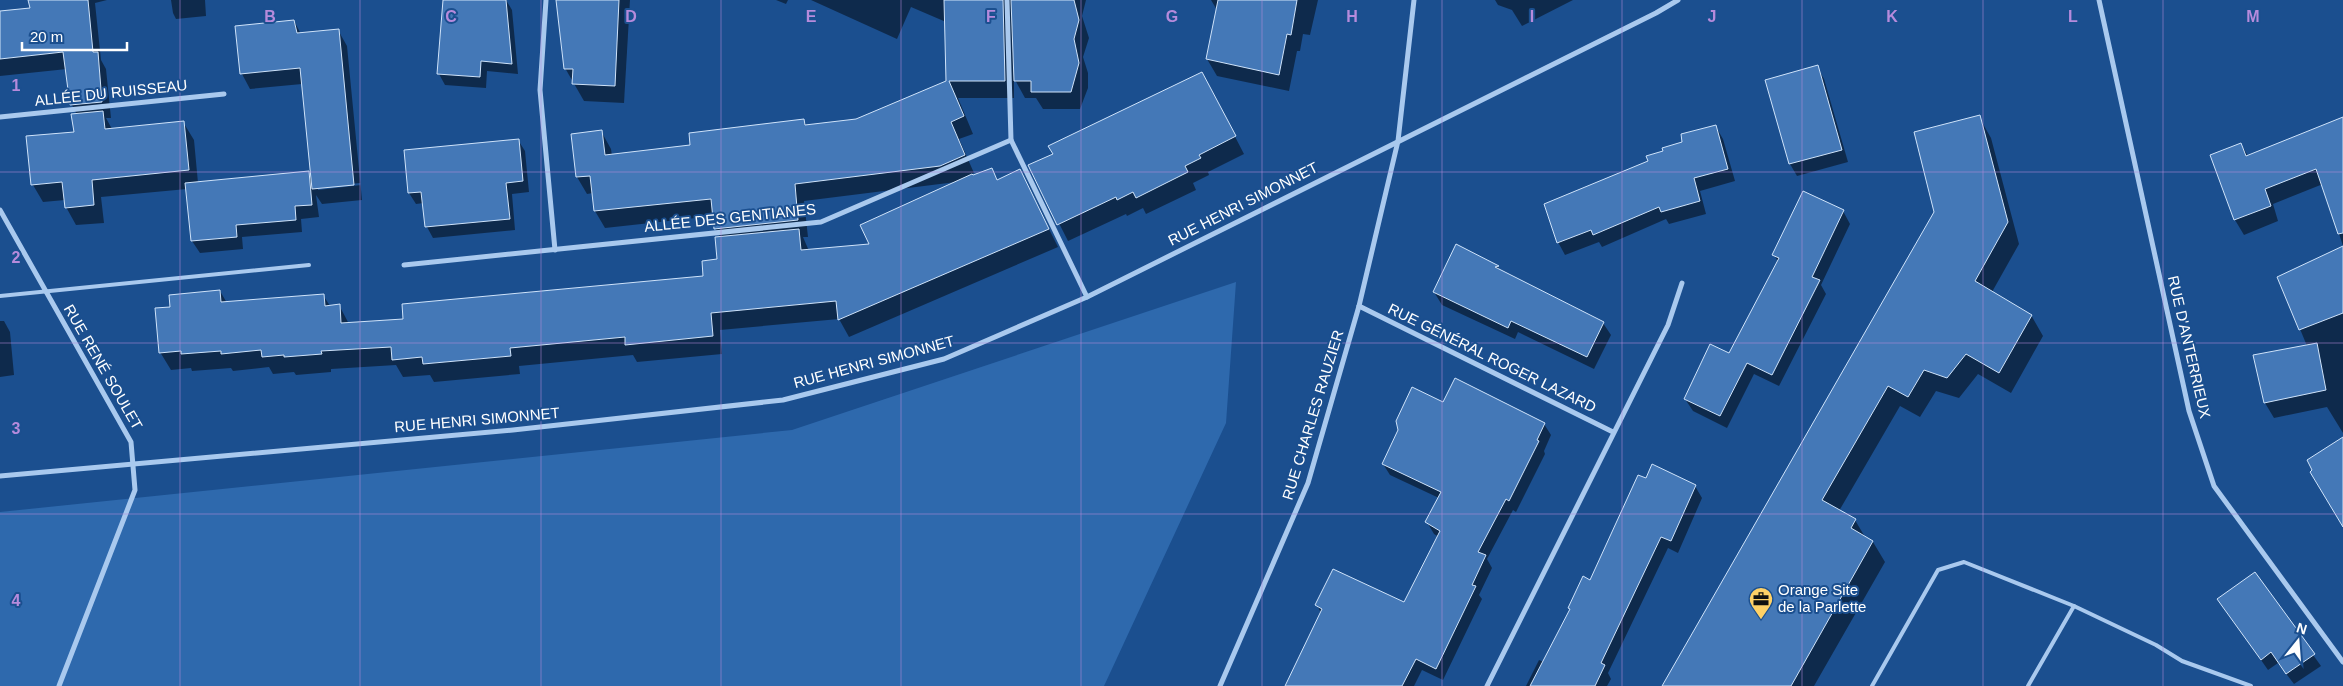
<svg xmlns="http://www.w3.org/2000/svg" width="2343" height="686" font-family="Helvetica,sans-serif">
<style>
.green{fill:#2e69ad}
.shadow{fill:#0007;fill-rule:evenodd}
.building{fill:#4478b7;stroke:#cfe3fa}
.lines{fill:none;stroke-linecap:round;stroke-linejoin:round}
.lane{stroke:#a9c9ee;stroke-width:4}
.street{stroke:#a9c9ee;stroke-width:5}
.grid{fill:none;stroke:#b68bdc;stroke-width:1;stroke-opacity:0.55}
.labels{text-anchor:middle;stroke-width:4;stroke-linejoin:round;paint-order:stroke}
.street-label{font-size:15px;fill:#fff;stroke:#1b4f8f}
.poi-label{font-size:15px;fill:#fff;stroke:#1b4f8f;text-anchor:start}
.grid-label{font-size:16px;text-anchor:middle;font-weight:bold;fill:#b68bdc;stroke:#1b4f8f;stroke-width:4;stroke-linejoin:round;paint-order:stroke}
</style>
<rect width="100%" height="100%" fill="#1b4f8f"/>
<polygon class="green" points="1236,282 1226,423 1104,686 0,686 0,512 792,430"/>
<g class="shadow">
<path d="M30,0H107L95,3L101,60L106,69L111,118H106L112,129L183,122L194,140L198,183L308,172L312,179L302,84L250,89L242,74L236,27L294,21L301,34L338,30L347,46L362,200L322,204L316,195L319,217L301,219L302,232L242,237L243,249L200,253L192,241L187,189L101,197L104,223L76,225L66,207L65,200L43,202L33,185L75,133L77,115L72,105L67,69L0,76V12L31,9ZM360,183L361,185L318,190V187Z"/>
<polygon points="171,0 205,0 206,16 176,19 173,13"/>
<polygon points="499,0 506,0 512,10 518,74 487,71 486,88 445,85 439,74"/>
<polygon points="558,0 630,0 624,103 584,101 565,68"/>
<polygon points="776,0 788,0 786,4"/>
<path d="M811,0H1086L1082,16L1089,38L1083,57L1088,73V88L1080,109H1043L1036,98H1025L1014,78V98H958L973,134L959,139L974,173L971,174L973,177L991,169L998,181L1020,171L1058,247L849,337L839,319L720,330L722,354L637,362L633,355L519,366L520,374L434,382L430,375L403,377L396,365L331,369V372L296,375L294,372L273,374L269,367L233,371L231,368L192,371L191,368L171,370L160,352L171,308L220,291L227,303L323,295L330,306L339,305L349,324L405,321L705,277L719,261L721,238L715,228L714,216L605,228L595,211L593,193L587,194L577,177L601,131L611,149L612,156L691,146L803,120L807,126L856,121L948,82L946,22L911,7L897,39ZM956,182L870,245L809,251L803,237H808L804,201Z"/>
<polygon points="1211,0 1318,0 1310,35 1303,34 1300,51 1297,51 1289,91 1217,76 1207,59 1217,10"/>
<polygon points="1495,0 1573,0 1522,26 1512,10 1498,5"/>
<polygon points="1817,67 1824,79 1848,162 1797,176 1790,164"/>
<polygon points="1202,73 1244,154 1208,172 1209,175 1193,183 1196,190 1146,214 1143,208 1127,216 1126,214 1068,241 1030,166 1054,155"/>
<polygon points="1979,117 1991,138 2019,244 1992,292 2031,315 2043,336 2011,393 1978,374 1959,398 1936,391 1920,417 1900,406 1839,511 1855,520 1865,537 1873,542 1885,562 1814,686 1664,686 1935,212"/>
<polygon points="2343,118 2343,246 2323,184 2273,204 2278,221 2244,235 2235,220 2212,156 2241,144 2248,156"/>
<polygon points="1716,127 1723,139 1735,181 1700,191 1706,214 1669,224 1666,219 1602,247 1599,242 1565,255 1558,242 1649,162"/>
<polygon points="518,140 525,151 529,192 512,194 515,230 433,238 427,227 424,203 416,204 409,193"/>
<polygon points="1843,211 1850,224 1821,285 1826,294 1779,386 1754,374 1727,428 1693,411 1685,399 1730,355 1778,262 1774,254"/>
<polygon points="1457,246 1498,267 1501,272 1603,323 1611,335 1594,369 1518,332 1515,339 1442,305 1434,292"/>
<polygon points="2343,247 2343,433 2327,407 2274,418 2265,403 2307,346 2279,278"/>
<polygon points="0,321 4,321 10,332 14,375 0,377"/>
<polygon points="1444,404 1544,424 1551,435 1544,451 1545,454 1516,512 1513,510 1487,559 1492,568 1479,595 1482,599 1443,680 1422,670 1414,686 1287,686 1321,613 1317,605 1404,604 1439,537 1434,534 1427,522 1439,498 1390,475 1383,464"/>
<polygon points="1695,486 1702,498 1678,553 1668,548 1608,673 1611,679 1607,686 1526,686 1539,660 1544,662 1571,610 1569,608 1590,582"/>
<polygon points="2255,574 2321,666 2294,684 2278,663 2268,670 2226,610"/>
</g>
<g class="building">
<polygon points="28,0 88,0 93,52 98,52 102,102 70,105 63,52 0,59 0,11 30,8"/>
<polygon points="443,0 506,0 512,64 481,61 480,77 437,74"/>
<polygon points="556,0 619,0 615,86 572,84 573,69 564,69"/>
<polygon points="944,0 1003,0 1005,81 949,81 964,116 951,122 965,155 940,166 795,184 798,220 714,229 711,199 594,211 590,176 576,177 571,134 602,130 605,155 690,145 689,133 804,119 805,125 856,119 946,81"/>
<polygon points="1011,0 1074,0 1079,20 1074,39 1079,63 1071,92 1031,92 1031,81 1014,81"/>
<polygon points="1218,0 1297,0 1291,35 1287,34 1279,75 1206,59"/>
<polygon points="294,20 297,33 339,29 354,185 312,189 300,68 240,74 235,26"/>
<polygon points="1818,65 1842,150 1789,164 1765,80"/>
<polygon points="1202,72 1236,136 1199,155 1201,158 1185,166 1188,172 1136,198 1133,192 1117,200 1116,197 1057,225 1028,165 1053,154 1048,146"/>
<polygon points="103,111 105,129 184,121 189,170 92,180 94,205 65,208 62,182 31,185 26,136 74,132 71,114"/>
<polygon points="1980,115 2008,222 1975,281 2032,315 1999,373 1966,354 1947,378 1924,370 1908,397 1888,386 1822,500 1856,519 1851,528 1873,541 1791,686 1662,686 1934,212 1914,132"/>
<polygon points="2343,117 2343,233 2338,234 2316,169 2265,189 2271,206 2234,220 2210,155 2241,143 2246,156"/>
<polygon points="1716,125 1728,169 1694,178 1700,201 1661,212 1659,207 1593,235 1591,230 1557,243 1544,204 1648,161 1646,156 1663,151 1662,148 1682,142 1681,134"/>
<polygon points="519,139 523,181 506,183 510,219 425,227 421,192 408,193 404,150"/>
<polygon points="992,168 997,180 1020,169 1049,229 838,320 836,301 711,313 713,336 625,345 625,337 510,348 511,356 423,364 422,357 392,360 391,347 321,351 322,354 284,357 284,355 262,357 261,350 221,354 221,351 181,354 181,351 159,353 155,308 170,307 169,295 220,290 221,302 324,294 325,306 340,304 341,323 403,319 402,304 703,276 702,261 717,259 715,237 799,229 801,250 869,244 860,225 972,174 973,175"/>
<polygon points="309,171 312,205 295,206 296,220 236,225 237,237 191,241 185,183"/>
<polygon points="1803,191 1844,210 1812,277 1820,280 1772,375 1747,363 1720,416 1684,399 1710,344 1729,353 1779,258 1772,255"/>
<polygon points="1456,244 1499,266 1495,267 1604,322 1587,357 1511,321 1508,328 1433,292"/>
<polygon points="2343,246 2343,313 2299,330 2277,277"/>
<polygon points="2317,343 2326,390 2264,403 2253,355"/>
<polygon points="1455,378 1545,423 1537,440 1539,441 1509,501 1506,499 1478,552 1486,555 1472,585 1476,586 1436,669 1416,659 1402,686 1285,686 1322,609 1315,605 1333,569 1404,602 1440,531 1425,522 1441,492 1382,464 1398,430 1396,421 1412,387 1443,402"/>
<polygon points="2343,437 2343,527 2310,472 2312,470 2307,460"/>
<polygon points="1652,464 1696,485 1671,541 1661,537 1601,663 1605,665 1595,686 1530,686 1570,609 1568,608 1583,576 1590,580 1638,475 1646,478"/>
<polygon points="2255,572 2315,654 2286,674 2271,652 2261,660 2217,599"/>
</g>
<g class="lines">
<g class="lane">
<polyline points="0,296 309,265"/>
<polyline points="1872,686 1938,570 1964,562 2074,606 2156,645 2182,661 2251,686"/>
<polyline points="2028,686 2074,606"/>
</g>
<g class="street">
<polyline points="546,0 540,90 555,250"/>
<polyline points="1007,0 1011,140 1087,297"/>
<polyline points="2099,0 2189,411 2214,486 2343,662"/>
<polyline points="0,117 224,94"/>
<polyline points="0,210 131,442 135,490 59,686"/>
<polyline points="404,265 821,222 1011,140"/>
<polyline points="1359,306 1613,432"/>
<polyline points="0,476 513,430 783,400 944,359 1087,297 1656,13 1678,0"/>
<polyline points="1220,686 1308,483 1359,306 1398,141 1414,0"/>
<polyline points="1487,686 1668,325 1682,283"/>
</g>
</g>
<path class="grid" d="M180,0V686M360,0V686M541,0V686M721,0V686M901,0V686M1081,0V686M1262,0V686M1442,0V686M1622,0V686M1802,0V686M1983,0V686M2163,0V686M0,172H2343M0,343H2343M0,514H2343"/>
<defs>
<g id="office-pin" transform="scale(1.25)"><path d="M0 17L-7.5 6A9.5 9.5 0 1 1 7.5 6Z" fill="#ffd166" stroke="#1b4f8f"/><path d="M-6-3h4V-5.5h4V-3h4V5H-6ZM-1-4.5V-3h2v-1.5ZM-6 0V1H6V0Z" fill="#111"/></g>
</defs>
<g fill-rule="evenodd">
<use href="#office-pin" x="1761" y="599"/>
</g>
<g class="labels">
<g class="street-label">
<text transform="translate(111 93) rotate(-6)" y="5">ALLÉE DU RUISSEAU</text>
<text transform="translate(1243 204) rotate(-27)" y="5">RUE HENRI SIMONNET</text>
<text transform="translate(730 218) rotate(-6)" y="5">ALLÉE DES GENTIANES</text>
<text transform="translate(2189 347) rotate(77)" y="5">RUE D'ANTERRIEUX</text>
<text transform="translate(1492 358) rotate(26)" y="5">RUE GÉNÉRAL ROGER LAZARD</text>
<text transform="translate(874 362) rotate(-15)" y="5">RUE HENRI SIMONNET</text>
<text transform="translate(103 367) rotate(60)" y="5">RUE RENÉ SOULET</text>
<text transform="translate(1313 415) rotate(-73)" y="5">RUE CHARLES RAUZIER</text>
<text transform="translate(477 420) rotate(-5)" y="5">RUE HENRI SIMONNET</text>
</g>
<g class="poi-label">
<text x="1778" y="595">Orange Site<tspan x="1778" dy="17">de la Parlette</tspan></text>
</g>
</g>
<g class="grid-label">
<text x="270" y="22">B</text>
<text x="451" y="22">C</text>
<text x="631" y="22">D</text>
<text x="811" y="22">E</text>
<text x="991" y="22">F</text>
<text x="1172" y="22">G</text>
<text x="1352" y="22">H</text>
<text x="1532" y="22">I</text>
<text x="1712" y="22">J</text>
<text x="1892" y="22">K</text>
<text x="2073" y="22">L</text>
<text x="2253" y="22">M</text>
<text x="16" y="91">1</text>
<text x="16" y="263">2</text>
<text x="16" y="434">3</text>
<text x="16" y="606">4</text>
</g>
<g transform="translate(2298 641) rotate(17)" stroke="#1b4f8f" stroke-width="4" paint-order="stroke">
<path d="M0-4L9 19L0 12L-9 19Z" fill="#ffffff"/>
<text y="-8" font-size="14" font-weight="bold" text-anchor="middle" fill="#ffffff">N</text>
</g>
<path d="M22 42v8h105v-8" fill="none" stroke="#ffffff" stroke-width="2.5"/>
<text x="30" y="42" font-size="15" fill="#ffffff" stroke="#1b4f8f" stroke-width="4" paint-order="stroke">20 m</text>
</svg>
